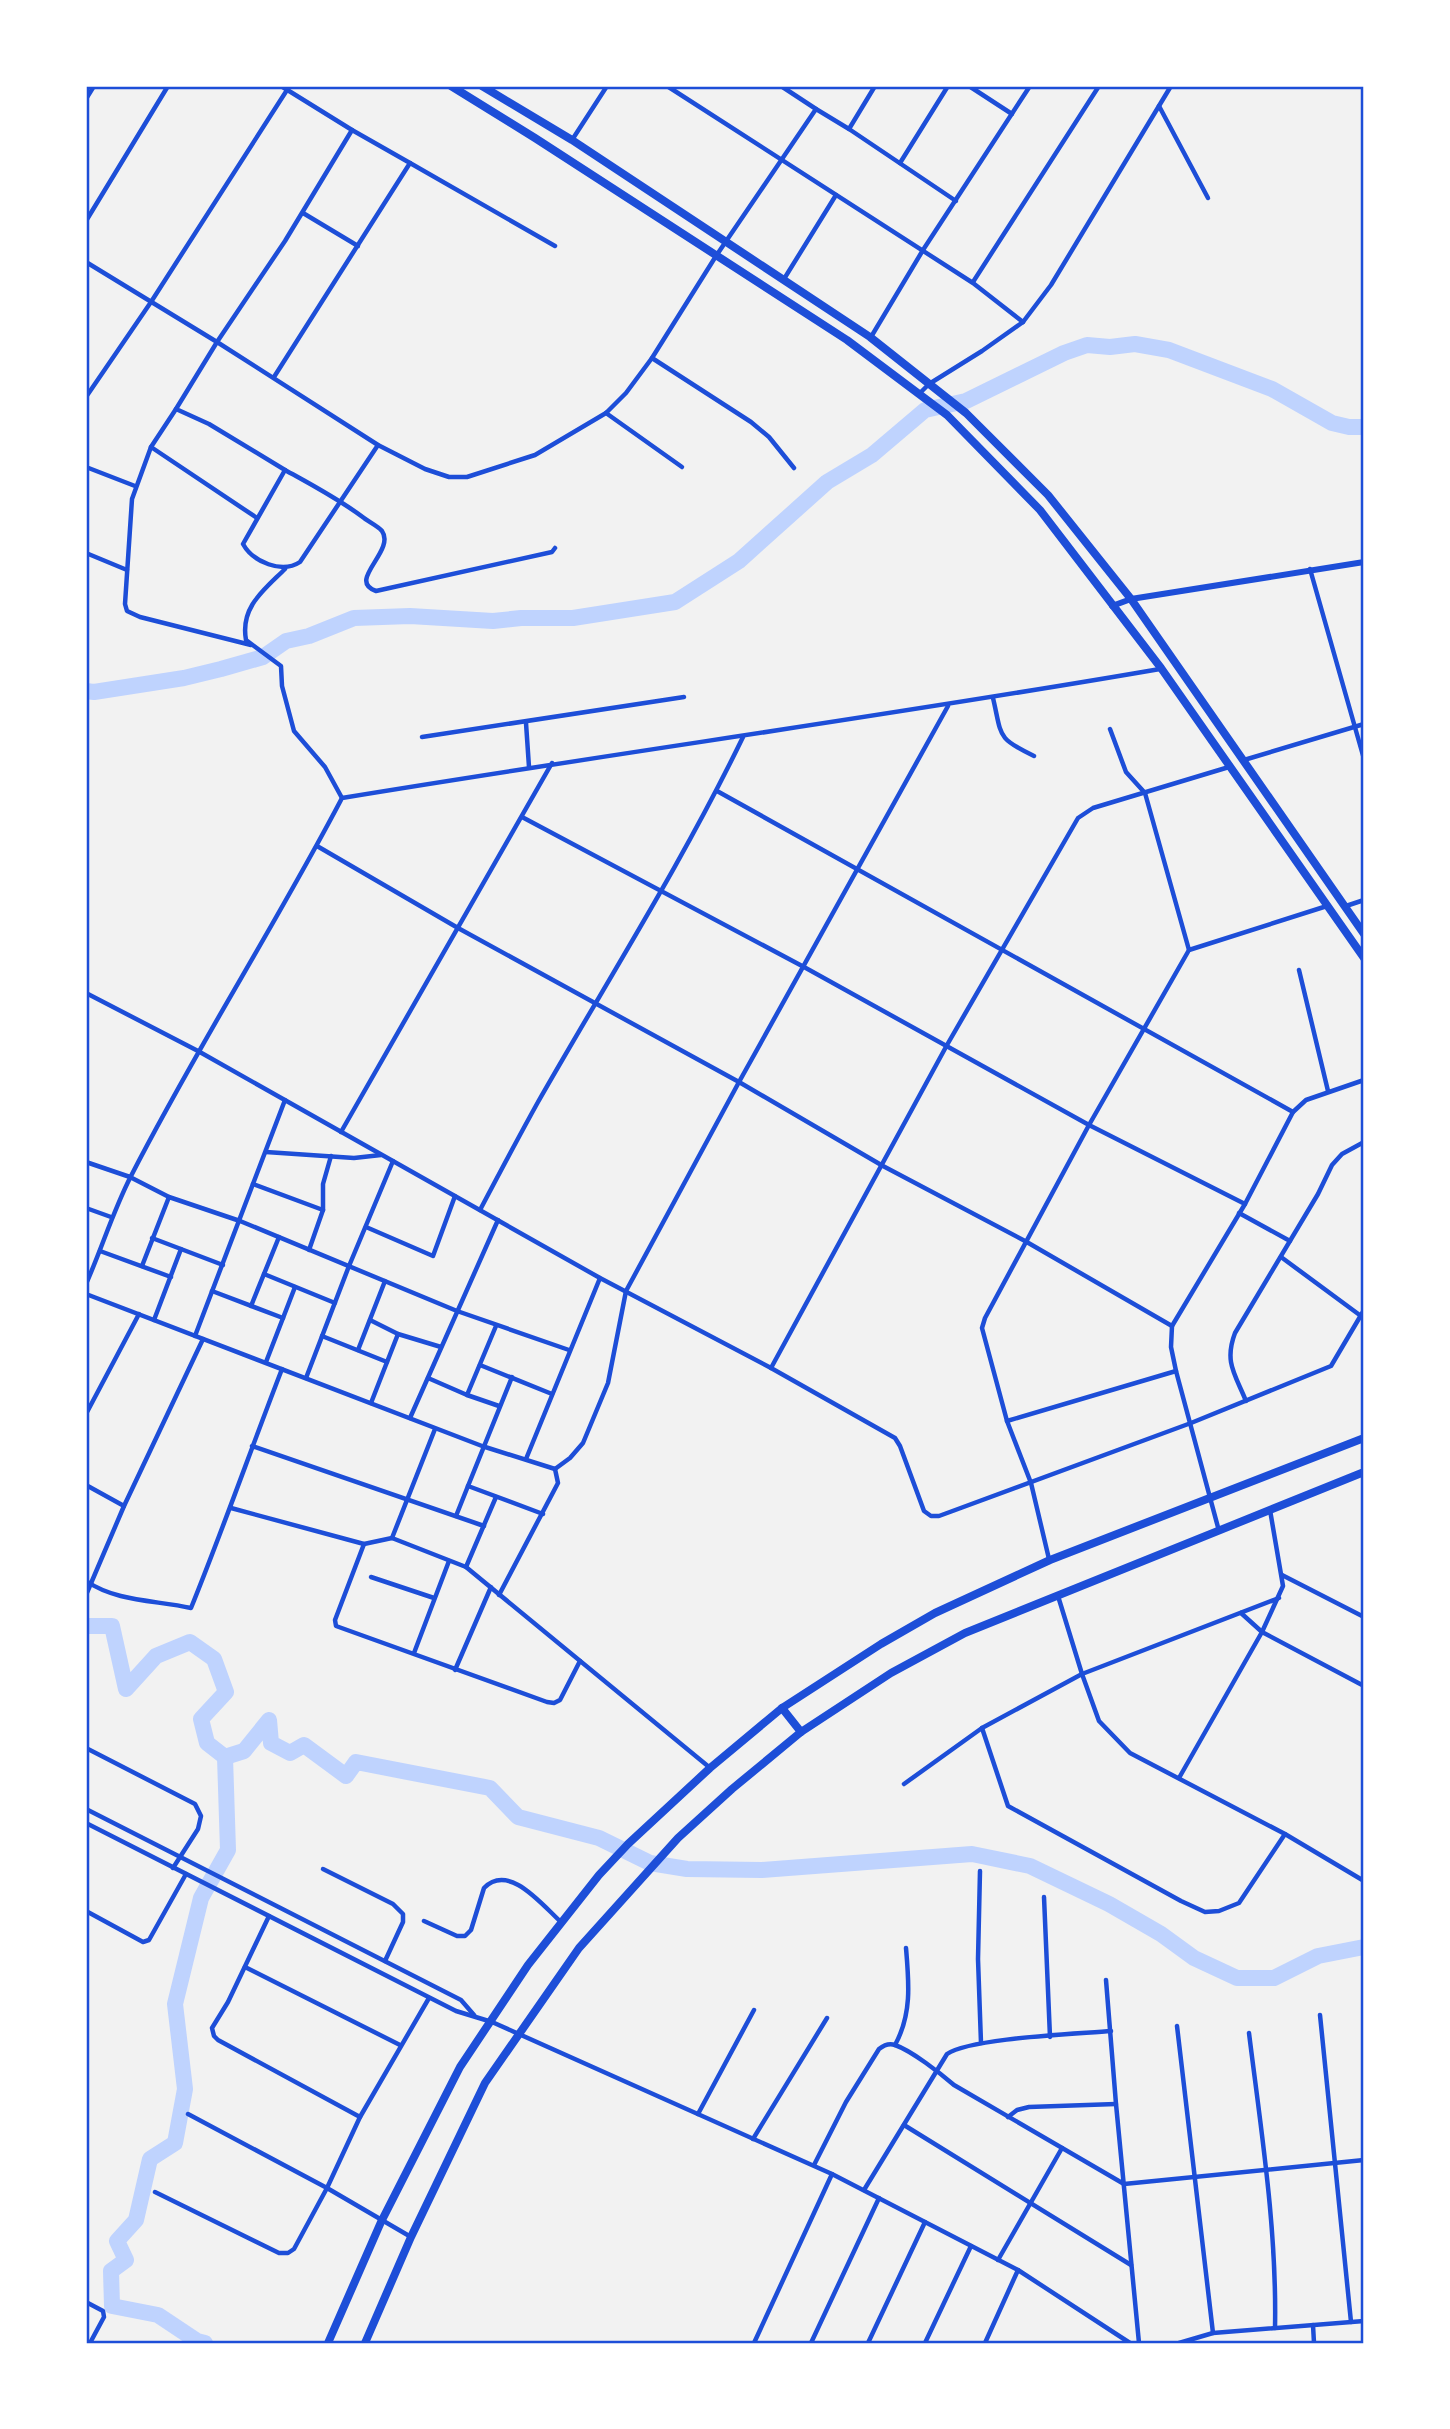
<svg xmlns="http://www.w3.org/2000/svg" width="1450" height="2429" font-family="Rubik,sans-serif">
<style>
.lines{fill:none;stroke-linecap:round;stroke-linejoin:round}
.river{stroke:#bfd3fe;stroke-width:16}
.minor{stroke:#1d4ed8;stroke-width:4.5}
.tertiary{stroke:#1d4ed8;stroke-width:6}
.primary{stroke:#1d4ed8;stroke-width:8}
.neatline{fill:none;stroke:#1d4ed8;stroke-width:2.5}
</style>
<rect width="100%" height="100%" fill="#f2f2f2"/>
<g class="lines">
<g class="river">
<polyline points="86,691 94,692 184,678 221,669 263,657 286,641 309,636 354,618 410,616 493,621 521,618 573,618 675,602 739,561 827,482 872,455 925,410 966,401 1064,353 1087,345 1110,347 1135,344 1169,350 1272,389 1332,423 1349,427 1364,427"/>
<polyline points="86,1626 112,1626 126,1689 156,1656 190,1642 214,1659 226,1692 201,1719 207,1743 225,1757 244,1751 269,1720 271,1743 290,1753 304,1745 346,1776 356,1762 490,1788 518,1817 599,1838 650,1863 687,1869 762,1870 972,1854 1030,1866 1109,1904 1161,1934 1194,1958 1237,1978 1274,1978 1318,1956 1364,1947"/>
<polyline points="205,2343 197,2341 158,2315 112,2306 111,2271 126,2260 117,2241 136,2220 150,2159 175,2143 185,2089 175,2004 201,1898 228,1850 225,1757"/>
</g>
<g class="minor">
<polyline points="281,86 352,130"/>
<polyline points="667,86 973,283 1023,322"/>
<polyline points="781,86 816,109"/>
<polyline points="969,86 1012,114"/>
<polyline points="86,99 94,86"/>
<polyline points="1159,106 1208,198"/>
<polyline points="849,129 956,201"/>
<polyline points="572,140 607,86"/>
<polyline points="410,163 555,246"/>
<polyline points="900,163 948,86"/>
<polyline points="303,213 358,246"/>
<polyline points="86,221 168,86"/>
<polyline points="86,262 217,342 378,445 425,469 449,477 467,477 535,455 606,413 626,393 652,358 716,256 816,109 849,129 875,86"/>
<polyline points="784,279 836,195"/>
<polyline points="973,282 1099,86"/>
<polyline points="871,337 923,250 1030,86"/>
<polyline points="652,358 751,422 769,437 794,468"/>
<path d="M274,377L410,163L352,130L285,241L217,342L176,409L209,424L285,470L243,544C253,562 282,574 300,562L378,445"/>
<polyline points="920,393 929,384 982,351 1023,322 1051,285 1171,86"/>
<polyline points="86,397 151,302 287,90"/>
<polyline points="176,409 151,447 132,499 125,604 127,611 140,617 251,645"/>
<polyline points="606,413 682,467"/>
<polyline points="151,447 257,518"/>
<polyline points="86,467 135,486"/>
<path d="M285,470C312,485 339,499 364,518C369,522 378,526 382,531C396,551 346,581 376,591L552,552L555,548"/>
<polyline points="86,553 127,570"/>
<path d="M285,569C264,590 240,607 246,640L281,666L282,686L294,731L325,767L342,798"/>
<polyline points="1310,569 1364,759"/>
<path d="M993,698C1002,736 996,738 1034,756"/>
<polyline points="526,723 529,767"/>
<polyline points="1110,729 1126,772 1145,793 1189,950"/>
<polyline points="422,737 684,697"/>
<polyline points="1244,760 1364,724"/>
<polyline points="717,791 1293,1112"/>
<polyline points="522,817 804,967 1089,1125 1245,1204"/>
<polyline points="317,846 458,928 739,1082 883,1166 1025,1241 1172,1326"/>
<polyline points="1346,906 1364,900"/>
<polyline points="1299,970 1328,1091"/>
<polyline points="86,993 198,1051 600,1278 771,1368 895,1438 900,1446 924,1511 931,1516 939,1516 1191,1423 1331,1366 1364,1310"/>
<polyline points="341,1132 552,763"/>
<polyline points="266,1152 354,1158 381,1155"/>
<polyline points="86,1162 130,1177 169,1197 240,1221 457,1311 569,1350"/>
<polyline points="253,1184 323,1210"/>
<polyline points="86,1208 111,1217"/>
<path d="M480,1210C499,1174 518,1138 538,1102C607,981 682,863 743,737"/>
<polyline points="1239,1213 1290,1241"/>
<polyline points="366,1227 433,1256 455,1196"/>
<polyline points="152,1238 223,1265"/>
<polyline points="309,1250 323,1210 323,1184 331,1156"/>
<polyline points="100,1251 171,1277"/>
<polyline points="1281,1257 1361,1316"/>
<polyline points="142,1266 169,1197"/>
<polyline points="264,1274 335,1303"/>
<path d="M86,1284C102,1248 113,1211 131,1176C197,1047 275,926 342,798C615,753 888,716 1160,669"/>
<polyline points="212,1291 283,1318"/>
<polyline points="86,1294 482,1446 555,1469"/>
<polyline points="251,1306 279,1237"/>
<polyline points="154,1320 181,1249"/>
<polyline points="370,1320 398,1334 441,1347"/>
<polyline points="195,1336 285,1100"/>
<polyline points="322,1336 387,1362"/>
<polyline points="358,1350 385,1281"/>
<polyline points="266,1362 295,1287"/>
<polyline points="480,1365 552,1394"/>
<polyline points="771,1368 947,1045 1078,818 1093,808 1229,767"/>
<polyline points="512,1377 468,1486 543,1514"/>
<polyline points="306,1378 349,1266 393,1161"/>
<polyline points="428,1378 467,1395 499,1406"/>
<polyline points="467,1395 496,1326"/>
<path d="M1246,1401C1235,1374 1224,1362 1235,1333L1318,1194L1332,1165L1342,1154L1364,1142"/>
<polyline points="371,1403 398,1334"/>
<polyline points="86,1414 139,1314"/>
<polyline points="410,1418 498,1220"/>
<polyline points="1007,1421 1176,1371"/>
<polyline points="252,1446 484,1526"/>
<polyline points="526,1459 600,1278"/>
<polyline points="555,1469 570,1458 583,1443 608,1383 626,1291 739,1082 948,706"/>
<polyline points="86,1485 124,1506"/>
<polyline points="231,1508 364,1544 392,1538 466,1567 709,1767"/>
<polyline points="456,1516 468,1486"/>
<polyline points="1219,1531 1176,1371 1171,1347 1172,1326 1245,1204 1293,1112 1306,1100 1364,1080"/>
<polyline points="392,1538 435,1429"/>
<polyline points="364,1544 335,1620 336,1626 547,1702 554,1703 560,1700 580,1661"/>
<polyline points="1049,1559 1031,1483 1007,1421 982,1328 985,1318 1089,1125 1189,950 1327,906"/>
<polyline points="466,1567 496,1497"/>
<polyline points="1282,1575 1364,1617"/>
<polyline points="371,1577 434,1598"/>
<path d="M86,1581C117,1602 155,1600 191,1608C223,1529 251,1449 282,1369"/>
<polyline points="86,1595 124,1506 203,1339"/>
<polyline points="499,1595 558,1483 555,1469"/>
<polyline points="1058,1596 1082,1674 1099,1721 1130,1753 1285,1834 1364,1881"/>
<polyline points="1241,1613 1262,1632 1364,1686"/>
<polyline points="414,1653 449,1561"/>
<polyline points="455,1670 491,1587"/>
<polyline points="982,1728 1008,1806 1181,1901 1205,1912 1219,1911 1239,1903 1285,1834"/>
<polyline points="86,1748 195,1804 201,1816 198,1829 173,1868"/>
<polyline points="1179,1778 1262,1632 1283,1586 1270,1510"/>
<polyline points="904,1784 982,1728 1082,1674 1279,1598"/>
<polyline points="86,1809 461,2000 474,2015"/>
<polyline points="86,1823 456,2011 492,2022 832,2174 1018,2270 1130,2343"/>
<polyline points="323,1869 393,1904 403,1914 403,1922 385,1961"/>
<polyline points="980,1871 978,1959 981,2043"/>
<polyline points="1044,1897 1050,2037"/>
<polyline points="86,1911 143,1942 149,1940 186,1874"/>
<polyline points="269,1916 228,2002 212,2028 214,2036 218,2040 360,2117"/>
<path d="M424,1921L457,1936H465L471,1930L484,1888C509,1862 543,1906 561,1922"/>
<polyline points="245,1967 400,2045"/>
<polyline points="1106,1980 1116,2104 1139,2343"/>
<polyline points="1320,2015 1351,2322"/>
<polyline points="1177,2026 1213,2333"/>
<path d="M1249,2033C1261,2130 1277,2229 1275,2328"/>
<path d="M895,2045C912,2014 909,1983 906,1948"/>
<polyline points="188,2114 327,2188 411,2237"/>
<polyline points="698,2114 754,2010"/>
<polyline points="1008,2117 1017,2110 1029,2107 1116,2104"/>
<polyline points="904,2125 1131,2265"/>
<polyline points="753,2139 827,2018"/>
<path d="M814,2165L846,2102L879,2049C884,2045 889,2043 895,2045C912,2051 940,2073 954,2085L1124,2184L1364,2160"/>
<path d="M864,2190L947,2054C970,2038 1077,2034 1111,2031"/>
<polyline points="155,2192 279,2253 288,2253 294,2249 327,2188 360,2117 429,1998"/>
<polyline points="998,2260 1062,2148"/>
<polyline points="86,2302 103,2311 104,2317 90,2343"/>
<polyline points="1313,2325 1314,2343"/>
<polyline points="754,2343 832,2174"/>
<polyline points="811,2343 879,2198"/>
<polyline points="868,2343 925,2222"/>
<polyline points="925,2343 971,2246"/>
<polyline points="985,2343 1018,2270"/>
<polyline points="1179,2343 1213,2333 1364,2321"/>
</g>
<polyline class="tertiary" points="1112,606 1131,599 1364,562"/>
<g class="primary">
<polyline points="451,86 535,138 847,340 947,415 1040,510 1161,668 1364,958"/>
<polyline points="482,86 572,140 870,337 966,413 1048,495 1131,599 1364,934"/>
<polyline points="782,1708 801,1732"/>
<polyline points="328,2343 381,2222 460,2067 528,1965 599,1875 628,1844 710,1768 782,1708 881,1644 935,1613 1050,1560 1364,1438"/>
<polyline points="365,2343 411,2237 485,2083 579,1948 678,1838 732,1789 801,1732 891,1673 965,1633 1364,1472"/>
</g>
</g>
<rect width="1450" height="2429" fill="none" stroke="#ffffff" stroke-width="175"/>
<rect x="88" y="88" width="1274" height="2254" class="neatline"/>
</svg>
